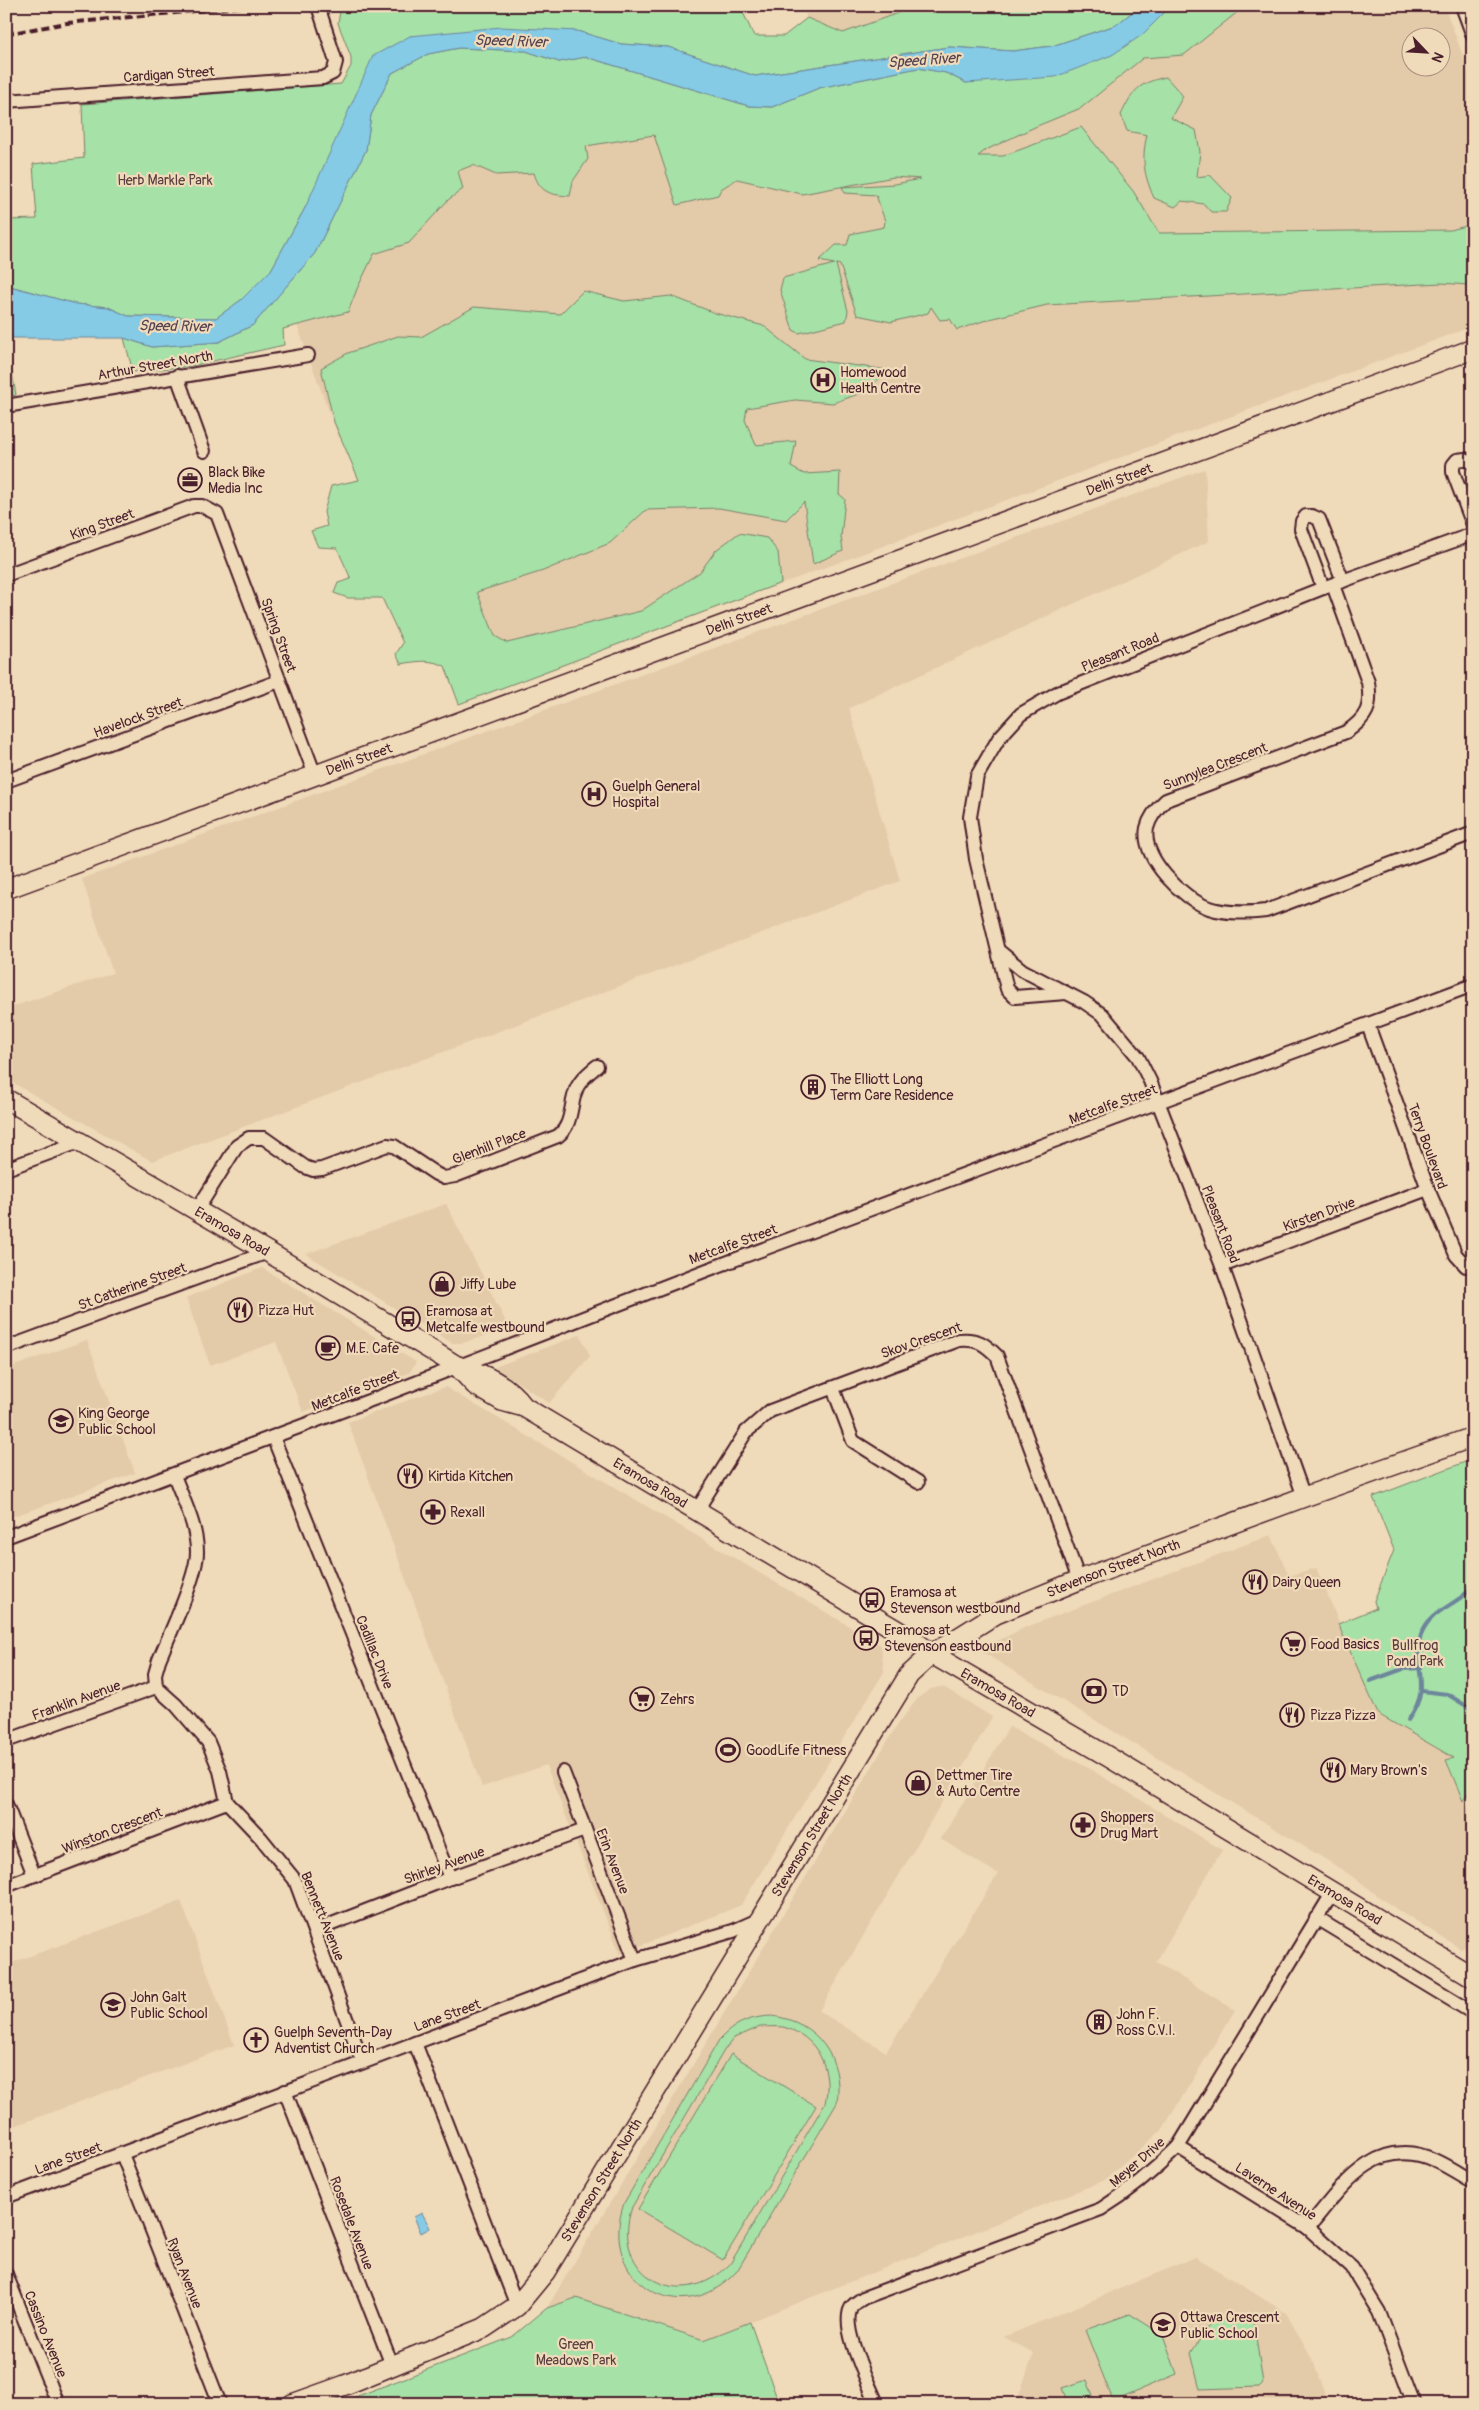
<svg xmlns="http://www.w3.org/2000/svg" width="1479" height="2410" font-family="Pangolin,sans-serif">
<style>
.built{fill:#e3caa9;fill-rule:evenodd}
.green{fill:#a6e1a7;stroke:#788069;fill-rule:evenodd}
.water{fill:#85cbe6;stroke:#6d869b}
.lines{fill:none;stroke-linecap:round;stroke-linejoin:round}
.stream{stroke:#6d869b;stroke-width:4}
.street-casing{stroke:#4a1f2b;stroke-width:16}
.secondary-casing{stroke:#4a1f2b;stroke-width:22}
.street{stroke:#efdab9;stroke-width:12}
.secondary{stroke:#efdab9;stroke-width:19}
.rail{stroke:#4a1f2b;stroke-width:4;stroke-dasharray:8 4;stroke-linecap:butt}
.labels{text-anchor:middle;stroke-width:4.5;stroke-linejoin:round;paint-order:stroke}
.street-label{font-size:14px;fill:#4a1f2b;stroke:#efdab9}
.park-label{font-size:14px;fill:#583c3e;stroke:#efdab9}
.poi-label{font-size:14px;fill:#4a1f2b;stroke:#efdab9;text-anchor:start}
.water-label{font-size:15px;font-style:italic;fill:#564150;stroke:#efdab9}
</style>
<rect width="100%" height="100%" fill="#efdab9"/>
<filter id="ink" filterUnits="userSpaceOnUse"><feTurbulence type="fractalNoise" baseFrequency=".02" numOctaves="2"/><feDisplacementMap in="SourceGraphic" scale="10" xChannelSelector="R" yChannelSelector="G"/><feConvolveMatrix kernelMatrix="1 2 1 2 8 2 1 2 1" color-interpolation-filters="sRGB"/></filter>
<g filter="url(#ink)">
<g class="built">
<polygon points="802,6 917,6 843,33 807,18"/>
<path d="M1179,6H1444L1473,82V326L459,704L354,433L339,438L285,293L370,150L749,108ZM1412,38H1442V68H1412Z"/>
<polygon points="1205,469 1209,541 849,708 900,881 152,1161 6,1079 6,1009 113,973 82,879"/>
<polygon points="446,1204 509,1328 462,1343 452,1343 306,1254"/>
<polygon points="262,1268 416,1362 409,1373 303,1412 276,1342 210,1365 186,1298"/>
<polygon points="580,1335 590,1356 549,1403 495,1367"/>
<polygon points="87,1340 135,1473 6,1519 6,1369"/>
<polygon points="445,1387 881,1645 884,1672 741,1905 620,1954 546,1765 482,1787 348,1422"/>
<polygon points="1271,1535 1289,1576 1316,1568 1378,1714 1454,1758 1448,1767 1473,1818 1473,1943 1461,1949 1386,1902 1358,1880 1330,1862 984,1653 984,1650 996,1642 1026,1627"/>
<polygon points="940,1687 945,1688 992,1717 819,2011 886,2052 998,1874 941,1839 1009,1727 1090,1769 1222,1850 1156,1962 1235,2010 1162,2130 1105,2180 704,2340 576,2298 547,2308 896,1727 918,1698 931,1689"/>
<polygon points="181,1901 234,2045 6,2129 6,1965"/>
<polygon points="1196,2257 1286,2313 1313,2361 1328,2404 1016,2404 1034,2353 1004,2337"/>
</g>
<g class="green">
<polygon points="341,6 740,6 754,36 784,36 807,18 843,33 917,6 982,11 992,6 1140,6 1116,25 1052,46 1013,51 949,47 755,76 668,47 621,44 577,31 410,36 305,208 271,270 241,300 216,318 128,316 108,307 76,304 6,285 6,198 8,220 37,219 33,164 84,158 82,104 341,84 351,66 351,57 338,23"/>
<path d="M1171,6H1245L1184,55L1143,58L1081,108L1037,126L986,150L978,156H1003L1081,127L1133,191L1159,233L1451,230L1473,224V288L1468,285L1441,283L1047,305L989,319L957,330L950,319L940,320L931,307L928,313L891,322L857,315L840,265L836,264L848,311L846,321L799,333L793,330L780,290L783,278L834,264L819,261L836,245H847L850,234L884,227L885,221L876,195L845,193L842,187L895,184L920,179L894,177L802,194L737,179L721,189L718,195L677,205L654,135L586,146L588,159L573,181L570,196C551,195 540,193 534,173L496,175L473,165L458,171L463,189L448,200L409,243L374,254L357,289L348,312L283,329L284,345L191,366L133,372L124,338L152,347L219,342L253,325L315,253L366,150L371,115L392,73L428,54L459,48L526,51L559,62L586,57L749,106L772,107L819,88L918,68L946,73L966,83L1142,35Z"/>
<path d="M1166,77L1183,96L1171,118L1196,130L1200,152L1197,177L1210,175L1232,198L1226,212H1211L1204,204L1182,201L1175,207L1154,198C1144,175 1141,160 1147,135L1127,131L1121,115C1133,90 1138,83 1166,77Z"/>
<path d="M583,291L624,301L671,296L715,313L764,326L805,359L889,370L864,392L833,403L795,400L747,408L745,420L756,445L796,441L791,467L804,474L840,472L839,494L845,499L841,537L843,551L813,564L804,502L786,520L719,508L646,510L610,543L543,571L477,592L495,636L507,643L641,611L700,572L716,550L739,533L767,538L778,552L781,583L459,704L445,666C430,659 417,661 401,664L396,654L403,643L382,598H348L334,593L338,583L351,579L337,548L318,547L311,531L327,526L324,512L331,486L359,480L334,422L321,368L348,353L398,336L421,337L474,307L560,314Z"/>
<polygon points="6,338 16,395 6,397"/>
<polygon points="1473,1459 1473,1786 1463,1801 1446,1760 1454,1758 1378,1714 1338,1624 1376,1608 1374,1601 1394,1550 1373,1497"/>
<path d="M772,2016C817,2021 844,2059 837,2103L737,2271C682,2333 597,2282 624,2203L719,2040C735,2023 749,2017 772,2016ZM760,2027C767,2027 776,2026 783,2027C818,2036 833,2070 825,2103L730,2264C681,2315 609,2275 632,2207L725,2049L734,2038Z"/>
<polygon points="731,2054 816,2106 723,2260 638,2209"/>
<polygon points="576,2298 704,2340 750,2322 779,2404 352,2404 350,2399 512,2337 547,2308"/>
<polygon points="1130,2314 1163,2335 1177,2374 1117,2399 1112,2398 1085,2330"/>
<polygon points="1253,2319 1263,2383 1259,2387 1200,2389 1191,2353 1212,2320"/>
<polygon points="1087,2380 1095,2402 1089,2404 1068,2404 1062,2388"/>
</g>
<g class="water">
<polygon points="1140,6 1171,6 1142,35 1112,55 1055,77 966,83 946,73 918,68 819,88 772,107 749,106 586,57 559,62 526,51 459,48 428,54 392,73 371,115 366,150 315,253 253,325 219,342 152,347 124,338 6,338 6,285 76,304 108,307 128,316 216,318 241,300 271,270 305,208 373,56 410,36 501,27 577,31 621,44 668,47 755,76 949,47 1013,51 1052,46 1116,25"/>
<polygon points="422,2213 430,2228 421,2233 414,2217"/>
</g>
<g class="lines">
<g class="stream">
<polyline points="1370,1681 1403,1669 1421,1668"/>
<polyline points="1422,1691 1447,1694 1473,1710"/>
<path d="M1408,1720C1435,1683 1410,1668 1421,1635C1430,1608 1459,1606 1473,1585"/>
</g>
<g class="street-casing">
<g id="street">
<polyline points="1462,6 1473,36"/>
<polyline points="6,101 323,78 333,73 336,62 318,6"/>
<polyline points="177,376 204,451"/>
<polyline points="6,406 308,355"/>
<polyline points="1473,463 1465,459 1457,460 1453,465 1453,472 1473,525"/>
<polyline points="6,575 194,506 202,506 217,514 315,775"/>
<path d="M1333,585L1368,682C1372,707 1367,718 1346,732L1166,800C1157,808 1150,816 1147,828C1141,858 1183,899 1209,908C1228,914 1247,913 1266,911L1473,833"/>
<polyline points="1323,588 1301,529 1302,521 1306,516 1312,516 1319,519 1343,581"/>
<polyline points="6,781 279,681"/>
<polyline points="1000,952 1022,970 1084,1002 1103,1015 1138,1057 1150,1081 1222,1266 1304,1497"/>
<polyline points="1066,993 1015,997 1007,989 976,859 970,817 977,776 999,738 1021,714 1057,693 1323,588 1473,534"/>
<polyline points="1368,1025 1428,1189 1456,1255 1466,1266 1473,1266"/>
<polyline points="6,1169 79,1142"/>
<path d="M197,1210L237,1146L249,1138H264L305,1167L313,1170L322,1169L387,1145L394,1146L436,1174L444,1178L455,1176L558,1136C572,1125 570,1108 575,1093C578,1081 589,1073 597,1066"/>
<polyline points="1222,1266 1428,1189"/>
<polyline points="6,1348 268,1252"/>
<polyline points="833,1388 853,1441 918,1482"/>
<polyline points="273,1437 450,1878"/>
<path d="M174,1475C183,1500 197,1525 197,1552C197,1577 169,1635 159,1660L155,1674L156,1687L176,1705L208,1742L220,1771L227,1802L261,1838L295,1880L362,2061"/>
<path d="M697,1510L746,1432L770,1411L959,1340C977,1338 985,1344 997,1356L1079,1580"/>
<polyline points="6,1537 379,1397 707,1270 1473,985"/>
<polyline points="6,1741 156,1687"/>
<polyline points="563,1772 635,1960"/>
<polyline points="6,1804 34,1875"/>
<polyline points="6,1886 227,1802"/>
<polyline points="1316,1918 1473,2013"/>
<polyline points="314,1931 450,1878 585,1830"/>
<polyline points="415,2043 517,2306"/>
<polyline points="285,2091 392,2365"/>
<polyline points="1178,2147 1308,2228 1352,2268 1379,2312 1414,2404"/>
<polyline points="122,2154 220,2404"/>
<polyline points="6,2197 635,1960 733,1931 760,1919"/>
<path d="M1308,2228C1340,2189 1376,2132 1436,2161C1449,2167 1461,2175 1473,2182"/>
<polyline points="6,2274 58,2404"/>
<path d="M877,2404C869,2383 840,2328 851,2308C853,2304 859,2301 863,2298L1101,2209C1130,2191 1154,2171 1178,2147L1333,1892"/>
</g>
</g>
<g class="secondary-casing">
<g id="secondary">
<path id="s1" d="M6,889L1473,349"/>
<path id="s2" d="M6,1099L268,1252L436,1353L457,1366L475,1385L502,1401L524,1407L913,1640L932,1654L1107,1756L1473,1977"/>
<path d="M458,1366C484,1374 507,1384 524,1407"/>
<path id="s3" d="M292,2404L345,2385L484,2328L517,2306L545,2272L909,1675L932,1654L996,1614L1079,1580L1304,1497L1473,1437"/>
</g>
</g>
<use href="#street" class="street"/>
<use href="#secondary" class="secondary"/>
<polyline class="rail" points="6,34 67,23 249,6"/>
</g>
</g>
<defs>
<g id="hospital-ring" transform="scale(1.25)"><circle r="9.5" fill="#efdab9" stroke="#4a1f2b" stroke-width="1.5"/><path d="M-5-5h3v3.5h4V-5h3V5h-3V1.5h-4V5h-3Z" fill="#4a1f2b"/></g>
<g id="office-ring" transform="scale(1.25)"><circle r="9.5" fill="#efdab9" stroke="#4a1f2b" stroke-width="1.5"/><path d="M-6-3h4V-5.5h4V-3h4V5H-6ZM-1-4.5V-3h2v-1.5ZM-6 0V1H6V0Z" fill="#4a1f2b"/></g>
<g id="building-ring" transform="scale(1.25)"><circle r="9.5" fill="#efdab9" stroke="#4a1f2b" stroke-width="1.5"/><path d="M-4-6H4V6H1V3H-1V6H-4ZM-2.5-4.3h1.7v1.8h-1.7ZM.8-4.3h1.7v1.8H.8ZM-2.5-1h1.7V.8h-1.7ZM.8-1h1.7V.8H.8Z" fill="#4a1f2b"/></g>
<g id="shop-ring" transform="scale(1.25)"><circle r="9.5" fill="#efdab9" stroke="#4a1f2b" stroke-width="1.5"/><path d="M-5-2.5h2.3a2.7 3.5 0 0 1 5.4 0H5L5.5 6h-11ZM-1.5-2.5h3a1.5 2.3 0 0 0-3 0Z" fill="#4a1f2b"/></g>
<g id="restaurant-ring" transform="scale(1.25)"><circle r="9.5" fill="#efdab9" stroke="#4a1f2b" stroke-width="1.5"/><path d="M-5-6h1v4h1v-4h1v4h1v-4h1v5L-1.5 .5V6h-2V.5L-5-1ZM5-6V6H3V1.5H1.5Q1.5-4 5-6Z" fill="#4a1f2b"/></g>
<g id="bus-ring" transform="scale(1.25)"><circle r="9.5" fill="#efdab9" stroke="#4a1f2b" stroke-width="1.5"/><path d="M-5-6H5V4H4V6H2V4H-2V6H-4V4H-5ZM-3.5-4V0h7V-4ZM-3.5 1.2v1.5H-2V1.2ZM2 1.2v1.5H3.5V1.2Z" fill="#4a1f2b"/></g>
<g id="cafe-ring" transform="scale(1.25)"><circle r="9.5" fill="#efdab9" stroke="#4a1f2b" stroke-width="1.5"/><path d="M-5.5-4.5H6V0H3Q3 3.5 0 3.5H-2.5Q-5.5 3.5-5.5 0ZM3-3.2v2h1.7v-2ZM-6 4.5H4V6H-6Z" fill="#4a1f2b"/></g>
<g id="school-ring" transform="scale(1.25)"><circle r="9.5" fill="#efdab9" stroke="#4a1f2b" stroke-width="1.5"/><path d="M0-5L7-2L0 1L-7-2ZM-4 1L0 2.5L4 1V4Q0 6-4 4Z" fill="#4a1f2b"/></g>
<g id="pharmacy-ring" transform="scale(1.25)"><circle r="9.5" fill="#efdab9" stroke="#4a1f2b" stroke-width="1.5"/><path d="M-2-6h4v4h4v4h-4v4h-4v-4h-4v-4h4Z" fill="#4a1f2b"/></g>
<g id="supermarket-ring" transform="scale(1.25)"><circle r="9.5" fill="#efdab9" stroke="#4a1f2b" stroke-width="1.5"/><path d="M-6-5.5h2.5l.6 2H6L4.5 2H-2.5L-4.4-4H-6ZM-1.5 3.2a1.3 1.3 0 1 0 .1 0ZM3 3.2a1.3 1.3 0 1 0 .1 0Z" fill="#4a1f2b"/></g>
<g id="bank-ring" transform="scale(1.25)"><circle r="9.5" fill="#efdab9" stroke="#4a1f2b" stroke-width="1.5"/><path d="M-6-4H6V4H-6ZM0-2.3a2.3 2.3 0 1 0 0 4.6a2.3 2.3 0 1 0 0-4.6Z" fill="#4a1f2b"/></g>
<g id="stadium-ring" transform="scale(1.25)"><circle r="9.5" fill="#efdab9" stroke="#4a1f2b" stroke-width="1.5"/><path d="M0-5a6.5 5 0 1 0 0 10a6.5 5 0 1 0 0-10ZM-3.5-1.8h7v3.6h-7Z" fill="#4a1f2b"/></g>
<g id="church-ring" transform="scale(1.25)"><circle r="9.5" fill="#efdab9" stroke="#4a1f2b" stroke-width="1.5"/><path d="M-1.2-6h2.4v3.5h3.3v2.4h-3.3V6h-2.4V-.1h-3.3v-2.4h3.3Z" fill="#4a1f2b"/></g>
</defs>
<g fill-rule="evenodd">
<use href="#hospital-ring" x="823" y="380"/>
<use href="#office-ring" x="190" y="480"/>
<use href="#hospital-ring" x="594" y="794"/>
<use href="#building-ring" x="813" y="1087"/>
<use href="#shop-ring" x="442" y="1284"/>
<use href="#restaurant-ring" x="240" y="1310"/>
<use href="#bus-ring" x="408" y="1319"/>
<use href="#cafe-ring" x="328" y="1348"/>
<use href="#school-ring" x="61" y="1421"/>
<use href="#restaurant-ring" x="410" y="1476"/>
<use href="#pharmacy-ring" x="433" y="1512"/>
<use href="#restaurant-ring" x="1255" y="1582"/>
<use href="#bus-ring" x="872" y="1600"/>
<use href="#bus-ring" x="866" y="1638"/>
<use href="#supermarket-ring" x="1293" y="1644"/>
<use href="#bank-ring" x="1094" y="1691"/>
<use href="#supermarket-ring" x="642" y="1699"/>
<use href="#restaurant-ring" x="1292" y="1715"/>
<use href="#stadium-ring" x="728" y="1750"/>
<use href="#restaurant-ring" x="1333" y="1770"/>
<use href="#shop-ring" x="918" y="1783"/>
<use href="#pharmacy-ring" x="1083" y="1825"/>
<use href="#school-ring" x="113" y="2005"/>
<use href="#building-ring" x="1099" y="2022"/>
<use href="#church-ring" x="256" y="2040"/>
<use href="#school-ring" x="1163" y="2325"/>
</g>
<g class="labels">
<g class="street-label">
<text transform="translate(169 74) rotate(-4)" y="5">Cardigan Street</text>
<text transform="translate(155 365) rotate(-10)" y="5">Arthur Street North</text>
<text dy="5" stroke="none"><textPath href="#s1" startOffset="1186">Delhi Street</textPath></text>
<text transform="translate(102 524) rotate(-20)" y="5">King Street</text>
<text dy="5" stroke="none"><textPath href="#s1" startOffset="781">Delhi Street</textPath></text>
<text transform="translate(279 635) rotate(70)" y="5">Spring Street</text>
<text transform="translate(1120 652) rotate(-22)" y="5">Pleasant Road</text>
<text transform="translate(138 717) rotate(-20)" y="5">Havelock Street</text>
<text dy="5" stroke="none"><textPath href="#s1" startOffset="376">Delhi Street</textPath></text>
<text transform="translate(1215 766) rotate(-21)" y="5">Sunnylea Crescent</text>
<text transform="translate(1113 1104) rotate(-20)" y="5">Metcalfe Street</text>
<text transform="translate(489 1146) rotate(-21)" y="5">Glenhill Place</text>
<text transform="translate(1428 1146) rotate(70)" y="5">Terry Boulevard</text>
<text transform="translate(1319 1214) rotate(-20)" y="5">Kirsten Drive</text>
<text transform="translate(1221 1224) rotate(69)" y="5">Pleasant Road</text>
<text dy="5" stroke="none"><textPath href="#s2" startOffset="262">Eramosa Road</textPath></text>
<text transform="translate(733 1244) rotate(-20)" y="5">Metcalfe Street</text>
<text transform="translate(132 1286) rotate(-20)" y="5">St Catherine Street</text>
<text transform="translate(921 1340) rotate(-19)" y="5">Skov Crescent</text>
<text transform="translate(355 1390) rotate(-21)" y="5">Metcalfe Street</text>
<text dy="5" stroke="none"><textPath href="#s2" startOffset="752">Eramosa Road</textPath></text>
<text dy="5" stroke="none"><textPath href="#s3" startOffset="1222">Stevenson Street North</textPath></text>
<text transform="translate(375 1652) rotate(68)" y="5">Cadillac Drive</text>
<text dy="5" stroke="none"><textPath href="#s2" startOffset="1158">Eramosa Road</textPath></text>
<text transform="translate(76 1700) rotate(-20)" y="5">Franklin Avenue</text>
<text transform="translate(112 1830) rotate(-21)" y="5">Winston Crescent</text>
<text dy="5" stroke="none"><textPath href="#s3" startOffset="802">Stevenson Street North</textPath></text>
<text transform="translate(613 1861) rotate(69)" y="5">Erin Avenue</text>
<text transform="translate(444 1865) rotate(-20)" y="5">Shirley Avenue</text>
<text dy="5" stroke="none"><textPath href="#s2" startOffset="1562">Eramosa Road</textPath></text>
<text transform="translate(323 1916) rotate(68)" y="5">Bennett Avenue</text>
<text transform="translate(447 2015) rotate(-20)" y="5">Lane Street</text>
<text transform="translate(68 2158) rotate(-20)" y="5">Lane Street</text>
<text transform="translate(1137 2162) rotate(-41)" y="5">Meyer Drive</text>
<text dy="5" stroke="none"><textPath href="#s3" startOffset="398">Stevenson Street North</textPath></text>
<text transform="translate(1276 2191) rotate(33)" y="5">Laverne Avenue</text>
<text transform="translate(352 2223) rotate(69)" y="5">Rosedale Avenue</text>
<text transform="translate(185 2273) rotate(69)" y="5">Ryan Avenue</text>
<text transform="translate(46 2334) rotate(68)" y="5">Cassino Avenue</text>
</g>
<g class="park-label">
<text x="165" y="185">Herb Markle Park</text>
<text x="1415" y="1650">Bullfrog<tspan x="1415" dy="16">Pond Park</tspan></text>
<text x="576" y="2349">Green<tspan x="576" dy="16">Meadows Park</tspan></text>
</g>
<g class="poi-label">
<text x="840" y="377">Homewood<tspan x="840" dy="16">Health Centre</tspan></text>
<text x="208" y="477">Black Bike<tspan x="208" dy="16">Media Inc</tspan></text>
<text x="612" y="791">Guelph General<tspan x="612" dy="16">Hospital</tspan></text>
<text x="830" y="1084">The Elliott Long<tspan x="830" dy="16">Term Care Residence</tspan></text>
<text x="460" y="1289">Jiffy Lube</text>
<text x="258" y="1315">Pizza Hut</text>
<text x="426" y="1316">Eramosa at<tspan x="426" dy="16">Metcalfe westbound</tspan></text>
<text x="346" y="1353">M.E. Cafe</text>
<text x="78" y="1418">King George<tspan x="78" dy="16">Public School</tspan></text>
<text x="428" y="1481">Kirtida Kitchen</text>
<text x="450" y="1517">Rexall</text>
<text x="1272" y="1587">Dairy Queen</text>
<text x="890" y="1597">Eramosa at<tspan x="890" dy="16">Stevenson westbound</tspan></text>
<text x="884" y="1635">Eramosa at<tspan x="884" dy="16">Stevenson eastbound</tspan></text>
<text x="1310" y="1649">Food Basics</text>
<text x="1112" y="1696">TD</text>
<text x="660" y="1704">Zehrs</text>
<text x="1310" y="1720">Pizza Pizza</text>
<text x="746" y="1755">GoodLife Fitness</text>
<text x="1350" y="1775">Mary Brown's</text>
<text x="936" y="1780">Dettmer Tire<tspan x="936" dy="16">&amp; Auto Centre</tspan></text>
<text x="1100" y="1822">Shoppers<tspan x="1100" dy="16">Drug Mart</tspan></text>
<text x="130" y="2002">John Galt<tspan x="130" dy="16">Public School</tspan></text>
<text x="1116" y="2019">John F.<tspan x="1116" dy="16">Ross C.V.I.</tspan></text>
<text x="274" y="2037">Guelph Seventh-Day<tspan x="274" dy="16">Adventist Church</tspan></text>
<text x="1180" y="2322">Ottawa Crescent<tspan x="1180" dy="16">Public School</tspan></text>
</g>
<g class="water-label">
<text transform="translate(511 41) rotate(2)" y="5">Speed River</text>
<text transform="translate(924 60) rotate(-4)" y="5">Speed River</text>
<text transform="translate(175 326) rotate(1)" y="5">Speed River</text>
</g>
</g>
<rect width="1479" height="2410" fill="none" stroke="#efdab9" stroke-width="25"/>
<rect x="12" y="12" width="1454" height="2385" fill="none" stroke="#4a1f2b" stroke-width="2" filter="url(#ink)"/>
<g transform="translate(1426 52) rotate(115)"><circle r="24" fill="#efdab9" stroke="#ad8f80"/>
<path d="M0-4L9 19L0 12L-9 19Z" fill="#4a1f2b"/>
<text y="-8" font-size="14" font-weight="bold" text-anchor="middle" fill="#4a1f2b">N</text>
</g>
</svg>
